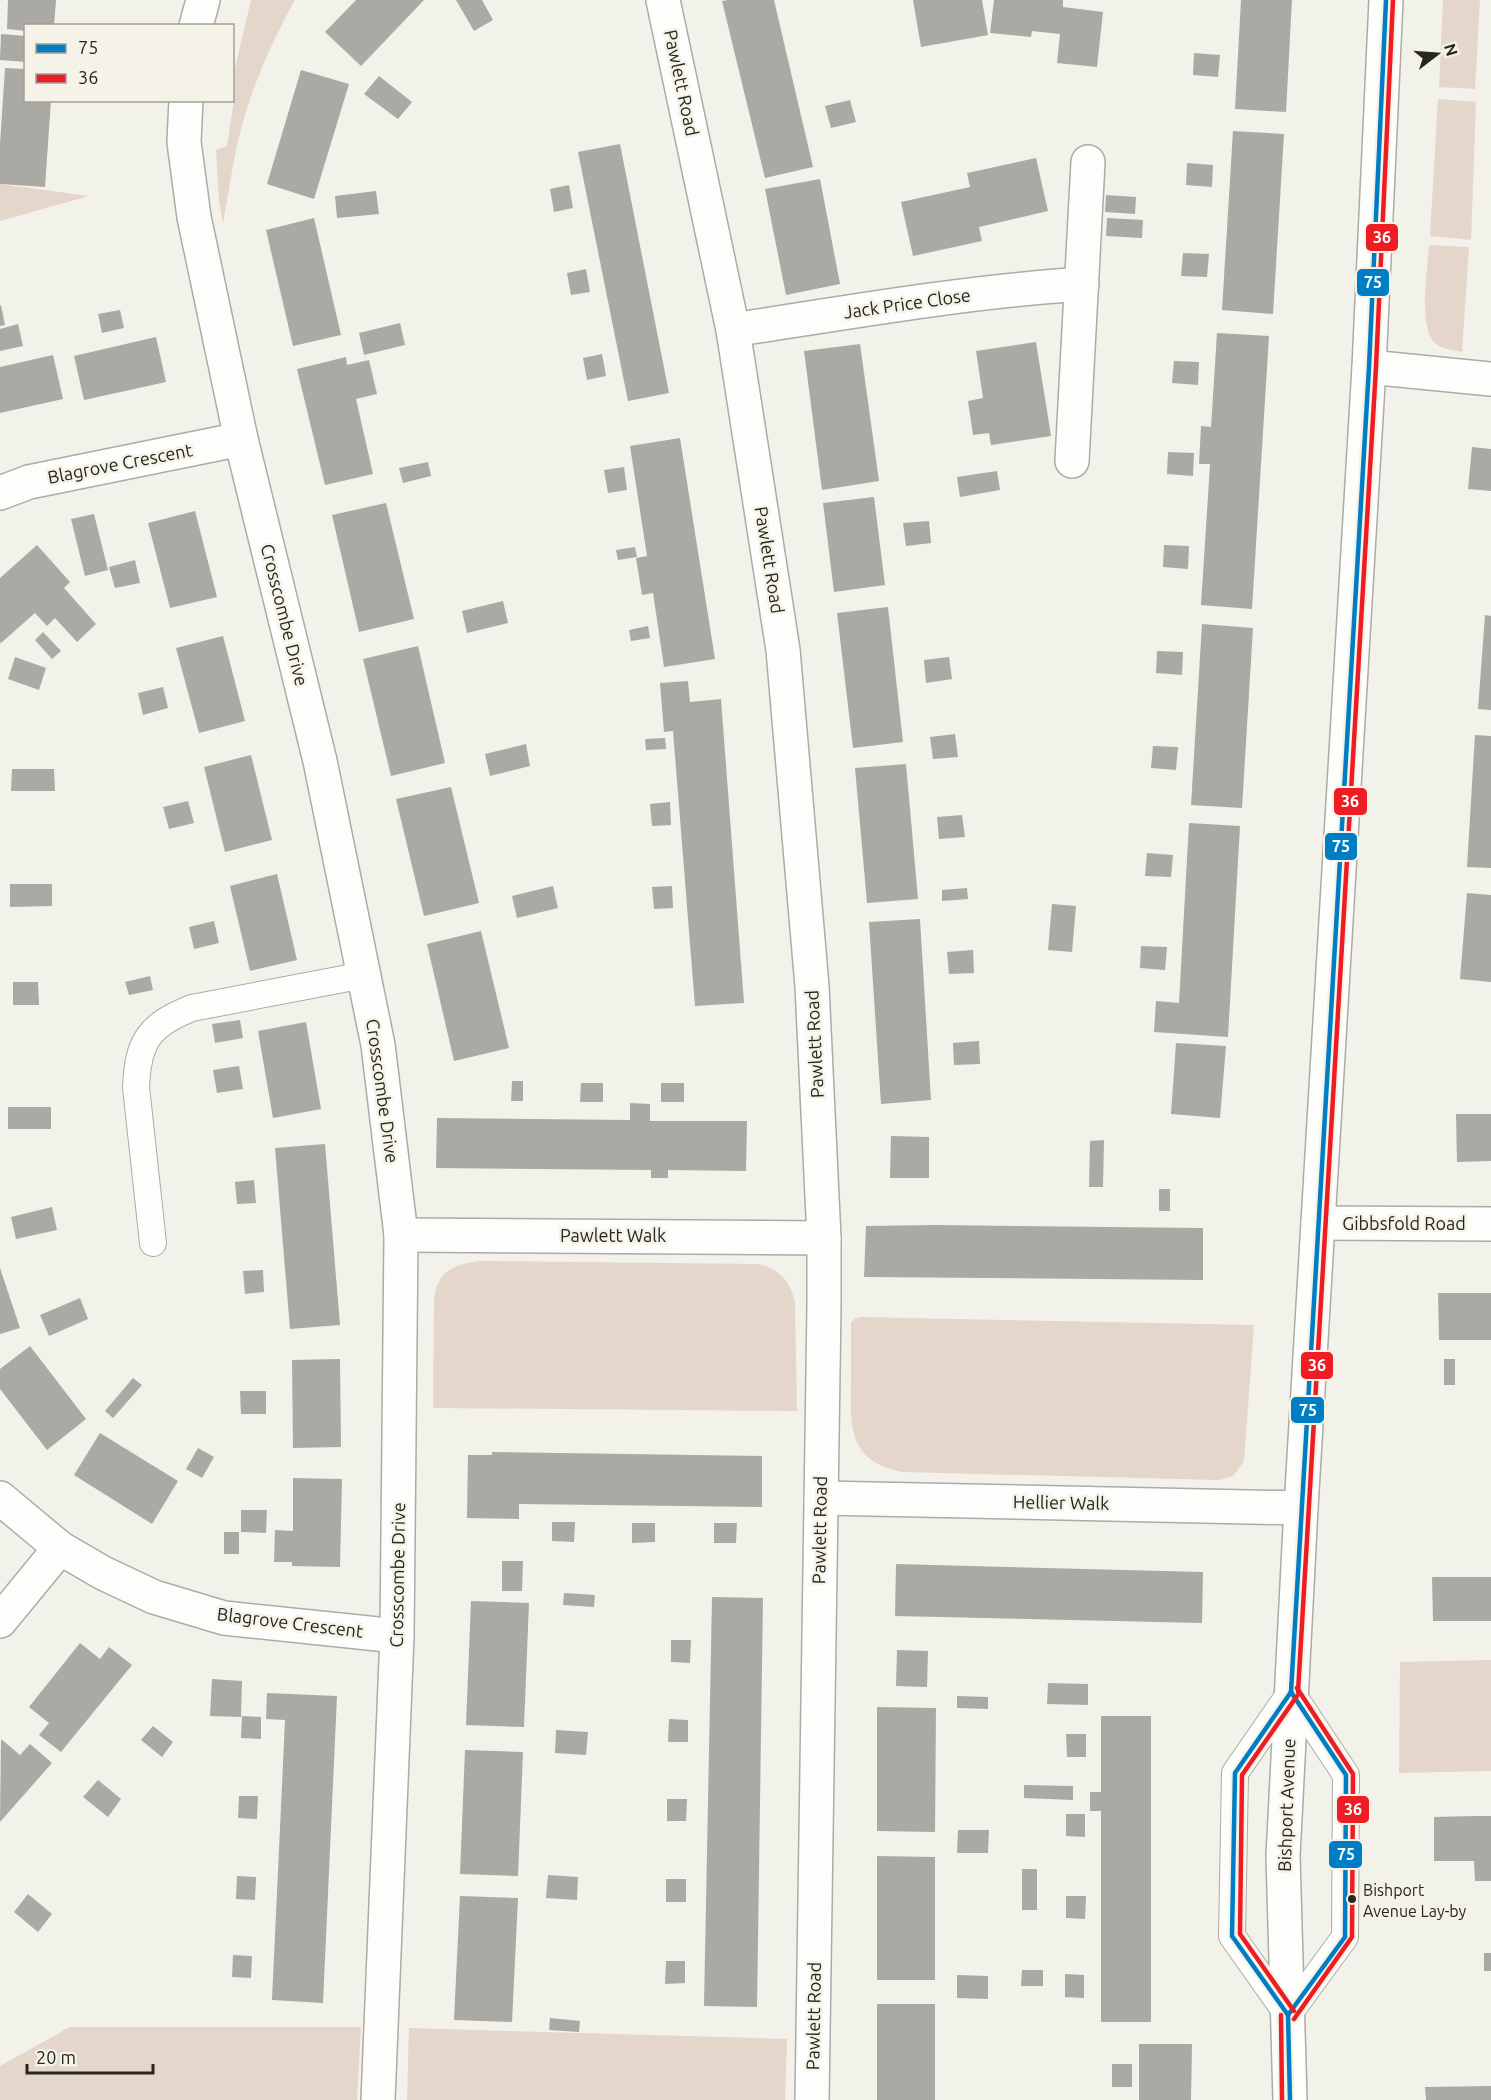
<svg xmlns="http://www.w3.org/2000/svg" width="1491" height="2100" font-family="Ubuntu,sans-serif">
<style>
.green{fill:#e5d6cc}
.building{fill:#aba9a4}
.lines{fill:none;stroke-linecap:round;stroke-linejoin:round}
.service-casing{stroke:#acaba6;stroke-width:28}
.minor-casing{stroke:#acaba6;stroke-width:36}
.service{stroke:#fdfdfc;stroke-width:26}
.minor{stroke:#fdfdfc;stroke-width:33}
.bus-1-casing{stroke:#f5f3e7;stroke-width:9}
.bus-2-casing{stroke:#f5f3e7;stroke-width:9}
.bus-1{stroke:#007ec5;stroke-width:4.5}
.bus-2{stroke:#ee1d23;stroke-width:4.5}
.bus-dot{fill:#272621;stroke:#f5f3e7;stroke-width:2}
.labels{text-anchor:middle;stroke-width:5;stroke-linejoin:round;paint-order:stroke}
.bus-label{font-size:16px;fill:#272621;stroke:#f5f3e7;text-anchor:start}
.street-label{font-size:18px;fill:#272621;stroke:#f5f3e7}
.line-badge{stroke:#f5f3e7;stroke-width:2}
.badge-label{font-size:16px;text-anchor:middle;font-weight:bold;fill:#fff}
</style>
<rect width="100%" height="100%" fill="#f2f1ea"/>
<g class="green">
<path d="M251,0H295C271,43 249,93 238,141C232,168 228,196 223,223L219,201L216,150L227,146L235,92L233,89V76Z"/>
<polygon points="1443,0 1480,0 1475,89 1439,87"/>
<polygon points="1438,99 1476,102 1471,240 1430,236"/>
<polygon points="0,184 89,196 0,221"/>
<path d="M1429,245L1469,247L1462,352C1454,350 1442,349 1436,344C1417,328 1428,269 1429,245Z"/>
<path d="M480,1261L758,1264C779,1268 790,1281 795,1302L797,1411L433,1408L434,1301C436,1272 453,1264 480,1261Z"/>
<path d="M860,1317L1254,1325L1244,1461L1233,1476L1220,1480L903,1472C849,1462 850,1429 851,1384C851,1364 851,1343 851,1323L854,1319Z"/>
<polygon points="1491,1660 1491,1771 1399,1773 1400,1662"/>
<polygon points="70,2027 361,2027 357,2100 0,2100 0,2066"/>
<polygon points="409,2028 787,2039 785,2100 407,2100"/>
</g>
<g class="building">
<polygon points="8,0 56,0 54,26 26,26 26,31 7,29"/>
<polygon points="356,0 424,0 361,66 325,32"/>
<polygon points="456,0 482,0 493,20 474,31"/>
<polygon points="728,0 774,0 813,167 765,178 722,1"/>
<polygon points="913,0 982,0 988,35 921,47"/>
<polygon points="994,0 1063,0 1063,7 1103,12 1097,67 1057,63 1060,34 1032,31 1031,37 990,33"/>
<polygon points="1241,0 1292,0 1286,112 1235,109"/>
<polygon points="1,34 26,36 26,62 0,60"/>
<polygon points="1194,53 1220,55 1218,77 1193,75"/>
<polygon points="5,68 26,69 26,100 51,100 45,187 0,184 0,144"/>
<polygon points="301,70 349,84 314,199 267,184"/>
<polygon points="379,76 412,102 398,119 364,94"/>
<polygon points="850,100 856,122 831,128 825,106"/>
<polygon points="1233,131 1284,134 1273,314 1222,310"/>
<polygon points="620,144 669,393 628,401 578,152"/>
<polygon points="1036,158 1048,211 979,227 982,241 913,256 901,202 970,187 967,173"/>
<polygon points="1187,163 1213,165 1212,187 1186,185"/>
<polygon points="820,179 840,284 786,295 765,189"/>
<polygon points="569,185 573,208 554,212 550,189"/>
<polygon points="376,191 379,214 337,218 335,196"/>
<polygon points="1106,195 1136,197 1135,214 1105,212"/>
<polygon points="314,218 341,335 293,346 266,230"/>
<polygon points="1107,218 1143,220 1142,238 1106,236"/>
<polygon points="1183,253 1209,254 1207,277 1181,276"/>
<polygon points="586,269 590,292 571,295 567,273"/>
<polygon points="1,305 5,325 0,326 0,306"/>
<polygon points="120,310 124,328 102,333 98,314"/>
<polygon points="400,323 405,345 364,355 359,333"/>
<polygon points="18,324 23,346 0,351 0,329"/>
<polygon points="1217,333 1269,336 1252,609 1201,605 1210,464 1199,464 1201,426 1211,427"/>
<polygon points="156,337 166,382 84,400 74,356"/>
<polygon points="1036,342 1051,436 991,445 989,433 973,435 968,401 983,398 976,351"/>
<polygon points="860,344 879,481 822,490 804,351"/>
<polygon points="602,354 606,376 587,380 583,358"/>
<polygon points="53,355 63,399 0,413 0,367"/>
<polygon points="346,357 347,365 369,360 377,394 356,399 373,474 325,485 297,369"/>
<polygon points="1174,361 1199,362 1198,385 1172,383"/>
<polygon points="680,438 715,659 664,667 653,593 642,595 636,558 647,556 630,446"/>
<polygon points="1472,447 1491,449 1491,491 1468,489"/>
<polygon points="1168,452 1194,453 1193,476 1167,474"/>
<polygon points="428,462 431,476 403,483 399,468"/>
<polygon points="624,467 627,490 608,493 604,470"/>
<polygon points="997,471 1000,490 960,497 957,477"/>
<polygon points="874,497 885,585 834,592 823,503"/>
<polygon points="386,503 414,619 359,632 332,515"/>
<polygon points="195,511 217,597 170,608 148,523"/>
<polygon points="94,514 108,570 85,576 71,519"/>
<polygon points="929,521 931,543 906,546 903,523"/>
<polygon points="37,545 70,582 64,588 96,624 77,642 55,618 47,626 35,613 1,643 0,642 0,578"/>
<polygon points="1164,545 1189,546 1188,569 1163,567"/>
<polygon points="635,547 637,557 618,560 616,550"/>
<polygon points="135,560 140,583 115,588 109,567"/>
<polygon points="503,601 508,623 467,633 462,611"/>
<polygon points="888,607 903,742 853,748 837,613"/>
<polygon points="1485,615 1491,616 1491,710 1478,709"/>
<polygon points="1202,624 1253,628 1242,808 1191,805"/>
<polygon points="648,626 650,638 631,641 629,630"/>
<polygon points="43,632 61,651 52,659 35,640"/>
<polygon points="223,636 245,721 199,733 176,648"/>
<polygon points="418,646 445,763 391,776 363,659"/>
<polygon points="1157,651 1183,652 1182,675 1156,673"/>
<polygon points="15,657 46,668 39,690 8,679"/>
<polygon points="949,657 952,679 926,683 924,660"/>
<polygon points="688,681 690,702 721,699 744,1003 695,1006 673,731 664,732 660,683"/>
<polygon points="163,687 168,708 143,715 138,693"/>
<polygon points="955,734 958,757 933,759 930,737"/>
<polygon points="1475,735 1491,736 1491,868 1467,867"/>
<polygon points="665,738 666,749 646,750 645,739"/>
<polygon points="526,744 530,766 490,776 485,754"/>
<polygon points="1153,746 1178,747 1176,770 1151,768"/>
<polygon points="251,755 272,840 225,852 204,767"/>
<polygon points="906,764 918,899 867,903 855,768"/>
<polygon points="12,769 54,769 55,791 11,791"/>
<polygon points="451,787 479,903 424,916 396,799"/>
<polygon points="188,801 194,823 169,829 163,807"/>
<polygon points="670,802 671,825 652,826 650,804"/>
<polygon points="962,815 965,837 939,839 937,817"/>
<polygon points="1189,823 1240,826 1228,1037 1154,1032 1156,1001 1179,1003"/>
<polygon points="1147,853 1173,855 1171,877 1145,876"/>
<polygon points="277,874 297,960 250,971 230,886"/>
<polygon points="10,884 52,884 52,906 10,907"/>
<polygon points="553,886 558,908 517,918 512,896"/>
<polygon points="672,886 673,908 654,909 652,887"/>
<polygon points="967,888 968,899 942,901 942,890"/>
<polygon points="1467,893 1491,895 1491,982 1460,979"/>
<polygon points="1052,904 1076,906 1072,952 1048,950"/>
<polygon points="920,919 931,1100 881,1104 869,922"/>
<polygon points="214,921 219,943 194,949 189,927"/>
<polygon points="481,931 509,1048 454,1061 427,944"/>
<polygon points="1141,946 1167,947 1165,970 1140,968"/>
<polygon points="973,950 974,973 949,974 947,952"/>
<polygon points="150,976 153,990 129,995 125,982"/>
<polygon points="13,982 38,982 39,1005 13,1005"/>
<polygon points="240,1020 243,1038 215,1043 212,1024"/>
<polygon points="306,1022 321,1109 273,1118 258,1031"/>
<polygon points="979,1041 980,1064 954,1065 953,1043"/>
<polygon points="1176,1043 1226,1046 1220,1118 1171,1114"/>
<polygon points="239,1066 243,1089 217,1093 213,1070"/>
<polygon points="512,1081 523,1081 523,1101 511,1101"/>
<polygon points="581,1083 603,1083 603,1102 580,1102"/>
<rect x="661" y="1083" width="23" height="19"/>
<polygon points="630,1103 650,1104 650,1121 747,1121 746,1171 668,1170 668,1178 651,1178 651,1170 436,1168 437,1118 630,1120"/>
<rect x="8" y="1107" width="43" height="22"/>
<polygon points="1456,1114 1491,1114 1491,1161 1457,1162"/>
<polygon points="891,1136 929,1137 929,1178 890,1178"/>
<polygon points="1104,1140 1103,1187 1089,1187 1090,1141"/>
<polygon points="325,1144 340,1325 290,1329 275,1148"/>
<polygon points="254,1180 256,1203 237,1204 235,1182"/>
<rect x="1159" y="1189" width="11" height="22"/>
<polygon points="52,1207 57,1230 16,1239 11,1217"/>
<polygon points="935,1225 1203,1228 1203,1280 864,1277 866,1226"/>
<polygon points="0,1268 20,1328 0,1334"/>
<polygon points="263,1270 264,1292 245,1294 243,1271"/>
<polygon points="1438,1293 1491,1293 1491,1340 1439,1340"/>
<polygon points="80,1298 88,1319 49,1336 40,1315"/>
<polygon points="30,1346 86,1419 47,1450 0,1389 0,1369"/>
<polygon points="340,1359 341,1447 293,1448 292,1360"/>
<rect x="1444" y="1359" width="11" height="26"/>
<polygon points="133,1378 142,1385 113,1418 105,1411"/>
<polygon points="240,1391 266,1391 266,1414 241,1414"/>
<polygon points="100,1433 178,1481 152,1524 74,1475"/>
<polygon points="198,1448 214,1457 202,1478 186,1469"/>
<polygon points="492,1452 762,1456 762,1507 519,1504 519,1519 467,1518 468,1455 492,1455"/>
<polygon points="293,1478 342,1479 340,1567 292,1566 292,1562 274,1562 275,1530 293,1531"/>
<polygon points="241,1510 267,1510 266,1533 241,1532"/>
<polygon points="552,1522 575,1522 574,1542 552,1541"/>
<polygon points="632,1523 655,1523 655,1542 632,1543"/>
<polygon points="714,1523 737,1523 736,1543 714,1543"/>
<rect x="224" y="1532" width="15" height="22"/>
<polygon points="502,1561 523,1561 522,1591 502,1591"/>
<polygon points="896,1564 1203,1572 1202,1623 895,1616"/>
<polygon points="1432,1577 1491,1577 1491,1621 1433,1621"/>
<polygon points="564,1593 595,1595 594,1607 563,1605"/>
<polygon points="712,1597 763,1598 757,2007 704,2006"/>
<polygon points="471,1601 529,1603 524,1727 466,1725"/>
<polygon points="671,1640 691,1640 690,1663 671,1662"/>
<polygon points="80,1643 100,1659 109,1647 132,1665 61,1752 39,1735 49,1723 29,1707"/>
<polygon points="897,1650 928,1651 927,1687 896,1686"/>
<polygon points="212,1679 242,1681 241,1717 210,1716"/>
<polygon points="1048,1683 1088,1684 1088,1705 1047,1704"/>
<polygon points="267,1693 337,1696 323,2003 272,2000 285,1720 266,1719"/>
<polygon points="957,1696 988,1697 988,1709 957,1708"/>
<polygon points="877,1707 936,1708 935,1832 877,1831"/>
<polygon points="242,1716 261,1717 261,1739 241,1738"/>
<polygon points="1101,1716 1151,1716 1151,2022 1101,2022 1101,1811 1090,1811 1090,1792 1101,1792"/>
<polygon points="669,1719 688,1720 688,1742 668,1742"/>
<polygon points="153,1726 173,1742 162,1757 141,1740"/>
<polygon points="556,1730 588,1732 586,1755 555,1753"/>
<polygon points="1066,1734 1086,1734 1086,1757 1067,1757"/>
<polygon points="1,1739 20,1755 30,1744 52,1763 0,1822"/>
<polygon points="465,1750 523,1752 518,1876 460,1874"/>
<polygon points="98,1780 121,1799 108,1817 83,1797"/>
<polygon points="1024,1785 1073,1786 1073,1800 1024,1798"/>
<polygon points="239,1796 258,1796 257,1819 238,1818"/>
<polygon points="667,1799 687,1799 686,1821 667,1821"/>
<polygon points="1066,1814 1085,1814 1085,1837 1066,1836"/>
<polygon points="1474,1816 1491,1816 1491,1881 1475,1881 1474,1861 1434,1861 1434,1817"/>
<polygon points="958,1830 989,1830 988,1853 957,1853"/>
<polygon points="877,1856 935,1857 935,1980 877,1980"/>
<rect x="1022" y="1869" width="15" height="41"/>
<polygon points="548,1875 578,1877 577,1900 546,1898"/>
<polygon points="237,1876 256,1877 255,1900 236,1899"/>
<rect x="666" y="1879" width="20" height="23"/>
<polygon points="28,1894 52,1914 38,1932 14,1912"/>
<polygon points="460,1896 518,1898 512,2022 454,2020"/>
<polygon points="1066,1896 1086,1896 1085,1919 1066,1918"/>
<rect x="1484" y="1953" width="7" height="18"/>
<polygon points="233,1955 252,1956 251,1978 232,1977"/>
<polygon points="666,1961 685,1961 685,1983 665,1984"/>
<polygon points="1022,1970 1043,1970 1043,1986 1021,1986"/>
<polygon points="1065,1974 1084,1975 1084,1998 1065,1997"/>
<polygon points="957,1975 988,1976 988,1999 957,1998"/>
<rect x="877" y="2004" width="58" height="96"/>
<polygon points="550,2018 580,2021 579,2032 549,2030"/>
<polygon points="1139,2044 1192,2044 1191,2100 1139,2100"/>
<rect x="1112" y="2064" width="20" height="23"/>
<polygon points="1491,2086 1491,2100 1426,2100 1425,2087"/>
</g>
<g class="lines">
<g class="service-casing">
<g id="service">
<path d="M153,1243L136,1087C138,1041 149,1025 192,1008L364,975"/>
<polygon points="1291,1692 1346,1775 1345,1937 1288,2015 1232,1936 1235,1773"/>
</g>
</g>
<g class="minor-casing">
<g id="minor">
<polyline points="663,0 733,330 783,650 812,986 824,1238 824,1305 812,2100"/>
<polyline points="196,26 203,0"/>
<polyline points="186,100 184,142 194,217 241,439 320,761 378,1045 401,1235 397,1636 378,2100"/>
<path d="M733,330C849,312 965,292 1082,284"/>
<polyline points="1369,367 1491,379"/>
<polyline points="1072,461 1088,162"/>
<polyline points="0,493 29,482 241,439"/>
<polyline points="1318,1223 1491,1224"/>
<polyline points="401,1235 824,1238"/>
<polyline points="0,1498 60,1548 103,1573 154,1597 224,1618 397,1636"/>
<polyline points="821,1498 1301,1508"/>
<polyline points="0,1621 60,1548"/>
<polyline points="1290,2100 1283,1856 1301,1508 1369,367 1386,0"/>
</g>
</g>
<use href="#service" class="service"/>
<use href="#minor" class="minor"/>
<g class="bus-1-casing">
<g id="bus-1">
<polyline points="1291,1692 1369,367 1386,0"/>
<polyline points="1288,2015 1345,1937 1346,1775 1291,1692"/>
<polyline points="1288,2015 1232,1936 1235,1773 1291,1692"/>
<polyline points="1288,2015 1290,2100"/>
</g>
</g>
<g class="bus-2-casing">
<g id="bus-2">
<polyline points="1298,1692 1376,367 1393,0"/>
<polyline points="1294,2011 1240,1934 1242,1775 1297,1696"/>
<polyline points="1281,2015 1282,2100"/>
<polyline points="1294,2019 1352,1937 1353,1774 1297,1688"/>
</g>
</g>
<use href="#bus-1" class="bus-1"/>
<use href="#bus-2" class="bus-2"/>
</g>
<circle class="bus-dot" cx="1352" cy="1899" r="5"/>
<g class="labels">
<g class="bus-label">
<text x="1363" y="1896">Bishport<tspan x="1363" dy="21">Avenue Lay-by</tspan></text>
</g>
<g class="street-label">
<text transform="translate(681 83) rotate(78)" y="6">Pawlett Road</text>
<text transform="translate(907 304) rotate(-8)" y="6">Jack Price Close</text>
<text transform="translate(120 464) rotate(-11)" y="6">Blagrove Crescent</text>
<text transform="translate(769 560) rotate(81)" y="6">Pawlett Road</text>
<text transform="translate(284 615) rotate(76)" y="6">Crosscombe Drive</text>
<text transform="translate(815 1044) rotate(-93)" y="6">Pawlett Road</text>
<text transform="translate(382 1091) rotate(82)" y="6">Crosscombe Drive</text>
<text x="1404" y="1230">Gibbsfold Road</text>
<text x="613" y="1242">Pawlett Walk</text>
<text transform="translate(1061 1503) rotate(1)" y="6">Hellier Walk</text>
<text transform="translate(820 1530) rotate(-89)" y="6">Pawlett Road</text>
<text transform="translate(398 1575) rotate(-89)" y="6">Crosscombe Drive</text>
<text transform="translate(290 1623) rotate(7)" y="6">Blagrove Crescent</text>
<text transform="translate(1287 1805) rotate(-88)" y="6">Bishport Avenue</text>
<text transform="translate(814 2016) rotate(-89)" y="6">Pawlett Road</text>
</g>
</g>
<g class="line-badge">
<rect x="1365" y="223" width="34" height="29" rx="6" fill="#ee1d23"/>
<rect x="1356" y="268" width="34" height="29" rx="6" fill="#007ec5"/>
<rect x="1333" y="787" width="35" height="29" rx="6" fill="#ee1d23"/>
<rect x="1324" y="832" width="34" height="29" rx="6" fill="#007ec5"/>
<rect x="1300" y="1351" width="34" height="29" rx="6" fill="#ee1d23"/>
<rect x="1290" y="1396" width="35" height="28" rx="6" fill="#007ec5"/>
<rect x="1336" y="1795" width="34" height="29" rx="6" fill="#ee1d23"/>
<rect x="1328" y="1840" width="35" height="29" rx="6" fill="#007ec5"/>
</g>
<g class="badge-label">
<text x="1382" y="243">36</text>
<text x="1373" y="288">75</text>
<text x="1350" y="807">36</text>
<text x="1341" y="852">75</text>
<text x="1317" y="1371">36</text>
<text x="1308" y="1416">75</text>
<text x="1353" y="1815">36</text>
<text x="1346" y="1860">75</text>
</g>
<rect x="24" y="24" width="210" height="78" fill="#f5f3e7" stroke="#a3a198" stroke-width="1.5"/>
<rect x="36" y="44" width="30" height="9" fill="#007ec5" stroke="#a3a198" stroke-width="1.5"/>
<text x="78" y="54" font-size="18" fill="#272621">75</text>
<rect x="36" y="74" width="30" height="9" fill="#ee1d23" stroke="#a3a198" stroke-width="1.5"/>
<text x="78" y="84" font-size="18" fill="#272621">36</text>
<g transform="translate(1437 54) rotate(73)" stroke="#f5f3e7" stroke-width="4.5" paint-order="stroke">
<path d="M0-4.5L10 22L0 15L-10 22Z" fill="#272621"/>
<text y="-9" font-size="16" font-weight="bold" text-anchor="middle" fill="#272621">N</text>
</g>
<path d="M27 2064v9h126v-9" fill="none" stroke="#272621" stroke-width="3"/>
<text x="36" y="2064" font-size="18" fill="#272621" stroke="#f5f3e7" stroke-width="4.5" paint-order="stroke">20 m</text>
</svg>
